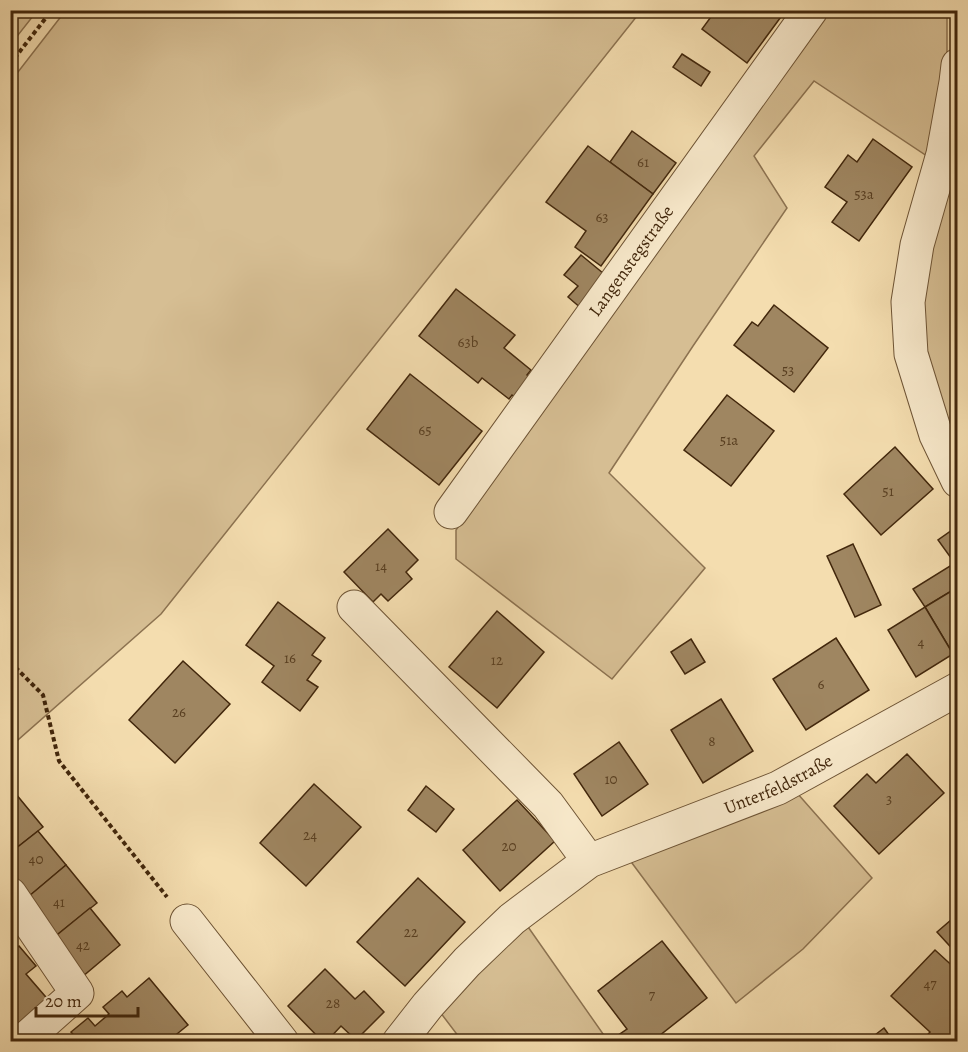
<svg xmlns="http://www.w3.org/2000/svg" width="968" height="1052" font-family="Alegreya,serif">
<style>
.green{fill:#d6be93;stroke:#8c7250;stroke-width:1.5}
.building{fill:#9f8661;stroke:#42270c;stroke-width:1.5}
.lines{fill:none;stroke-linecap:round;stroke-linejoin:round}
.minor-casing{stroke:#6e5435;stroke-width:35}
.path{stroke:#42270c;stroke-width:4;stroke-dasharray:4.5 3;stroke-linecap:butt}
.minor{stroke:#f8e9cb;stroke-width:33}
.labels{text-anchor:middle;stroke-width:4.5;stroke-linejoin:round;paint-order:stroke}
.number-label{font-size:15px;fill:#593f21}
.street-label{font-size:18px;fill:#42270c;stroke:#f8e9cb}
</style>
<rect width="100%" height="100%" fill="#f4ddaf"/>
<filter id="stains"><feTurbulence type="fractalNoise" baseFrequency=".00333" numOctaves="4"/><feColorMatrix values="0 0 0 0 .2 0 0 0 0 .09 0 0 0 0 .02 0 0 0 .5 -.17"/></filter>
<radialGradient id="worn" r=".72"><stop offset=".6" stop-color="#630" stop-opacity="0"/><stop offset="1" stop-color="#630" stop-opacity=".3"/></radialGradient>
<g class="green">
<polygon points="11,10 37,11 11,44 10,11"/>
<polygon points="66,10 641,11 161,614 11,746 11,81"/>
<polygon points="823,11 947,11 947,67 927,156 814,81 754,156 787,208 693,346 609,473 705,568 612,679 456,559 456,530"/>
<polygon points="957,130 958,448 916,329"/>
<polygon points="797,793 872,878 803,949 736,1003 629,859"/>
<polygon points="526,924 608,1041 462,1041 440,1012"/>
</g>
<g class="building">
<polygon points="716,10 786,10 747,63 702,29"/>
<polygon points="682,54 710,72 701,86 673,67"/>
<polygon points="632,131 676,163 653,194 610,162"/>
<polygon points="873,139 912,167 859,241 832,222 847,202 825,187 848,155 857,162"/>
<polygon points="588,146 653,194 601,266 575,247 586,231 546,202"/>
<polygon points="581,255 609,278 582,309 568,297 578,286 564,275"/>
<polygon points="456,289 515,335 504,348 531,370 527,375 535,382 520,401 512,395 509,399 482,378 478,383 419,336"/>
<polygon points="774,305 828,348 794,392 734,345 752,322 758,326"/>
<polygon points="410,374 482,431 439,485 367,429"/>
<polygon points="727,395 774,431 731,486 684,450"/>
<polygon points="895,447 933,489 881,535 844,494"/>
<polygon points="955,528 958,531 958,553 951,558 938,540"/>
<polygon points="388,529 418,560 406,572 412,579 388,601 381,594 373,602 344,572"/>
<polygon points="853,544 881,605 855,617 827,556"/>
<polygon points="958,561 958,587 925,607 913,589"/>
<polygon points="958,587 958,651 953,654 925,607"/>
<polygon points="278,602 325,638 312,655 321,661 307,680 318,687 300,711 262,682 274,666 246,645"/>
<polygon points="925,607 953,654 916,677 888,630"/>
<polygon points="497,611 544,652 497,708 449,667"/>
<polygon points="836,638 869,690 806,730 773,679"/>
<polygon points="691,639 705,662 685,674 671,652"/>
<polygon points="183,661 230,704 175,763 129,720"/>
<polygon points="721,699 753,751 703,783 671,730"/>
<polygon points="619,742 648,784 602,816 574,774"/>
<polygon points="907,754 944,793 879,854 834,806 867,774 876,783"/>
<polygon points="314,784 361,827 306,886 260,843"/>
<polygon points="426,786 454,809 436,832 408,810"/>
<polygon points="11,788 43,827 10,853 10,789"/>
<polygon points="517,800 555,841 500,891 463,850"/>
<polygon points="38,831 66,865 27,898 10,879 10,853"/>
<polygon points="66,865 97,903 52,939 22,902"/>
<polygon points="418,878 465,922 405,986 357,942"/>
<polygon points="90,908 120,945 76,982 52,939"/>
<polygon points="958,914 958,955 937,932"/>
<polygon points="662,941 707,998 654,1040 655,1042 617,1042 614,1038 627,1029 598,991"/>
<polygon points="19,946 36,966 26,974 51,1003 18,1031 10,1023 10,953"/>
<polygon points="935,950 958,971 958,1042 921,1042 930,1032 891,996"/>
<polygon points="325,969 355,999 364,991 384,1012 356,1040 341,1026 326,1042 323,1042 288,1006"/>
<polygon points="149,978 188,1025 167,1042 76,1042 78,1040 71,1032 88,1018 95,1026 109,1014 103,1007 122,991 127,997"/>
<polygon points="884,1028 894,1042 866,1042"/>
</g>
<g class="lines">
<g class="minor-casing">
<g id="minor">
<polyline points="958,65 956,82 943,154 917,245 908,302 911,354 936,435 958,481"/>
<path id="s1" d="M451,512L811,10"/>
<polyline points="354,607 548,805 589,861"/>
<polyline points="10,894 77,993 22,1042"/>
<polyline points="187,921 282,1042"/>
<path id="s2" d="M399,1042L428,1005L467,962L512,919L589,861L778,788L958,689"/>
</g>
</g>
<g class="path">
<polyline points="10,64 52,10"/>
<polyline points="10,662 43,695 59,761 167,897"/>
</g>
<use href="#minor" class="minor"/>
</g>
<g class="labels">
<g class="number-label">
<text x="643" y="167">61</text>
<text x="864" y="199">53a</text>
<text x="602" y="222">63</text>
<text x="468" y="347">63b</text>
<text x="788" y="375">53</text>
<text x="425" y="435">65</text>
<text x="729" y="445">51a</text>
<text x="888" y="496">51</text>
<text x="381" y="571">14</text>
<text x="921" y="647">4</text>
<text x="290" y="663">16</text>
<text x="497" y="665">12</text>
<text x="821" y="689">6</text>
<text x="179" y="717">26</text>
<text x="712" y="746">8</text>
<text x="611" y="784">10</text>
<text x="889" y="804">3</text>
<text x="310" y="840">24</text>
<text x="509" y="851">20</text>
<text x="36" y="864">40</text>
<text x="59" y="907">41</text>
<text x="411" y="937">22</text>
<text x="83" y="950">42</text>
<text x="930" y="989">47</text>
<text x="652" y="1000">7</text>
<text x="333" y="1008">28</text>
</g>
<g class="street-label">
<text dy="6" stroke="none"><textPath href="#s1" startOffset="309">Langenstegstraße</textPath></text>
<text dy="6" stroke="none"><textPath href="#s2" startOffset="468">Unterfeldstraße</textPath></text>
</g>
</g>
<rect width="968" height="1052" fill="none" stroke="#f4ddaf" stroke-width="36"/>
<rect x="12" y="12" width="944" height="1028" fill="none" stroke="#42270c" stroke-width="3"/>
<rect x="18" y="18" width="932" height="1016" fill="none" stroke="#42270c" stroke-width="1.5"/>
<path d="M36 1007v9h102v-9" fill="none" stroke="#42270c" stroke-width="3"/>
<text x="45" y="1007" font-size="18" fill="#42270c" stroke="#f8e9cb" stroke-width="4.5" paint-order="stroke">20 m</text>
<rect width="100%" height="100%" filter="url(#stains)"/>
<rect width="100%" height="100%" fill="url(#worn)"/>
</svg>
